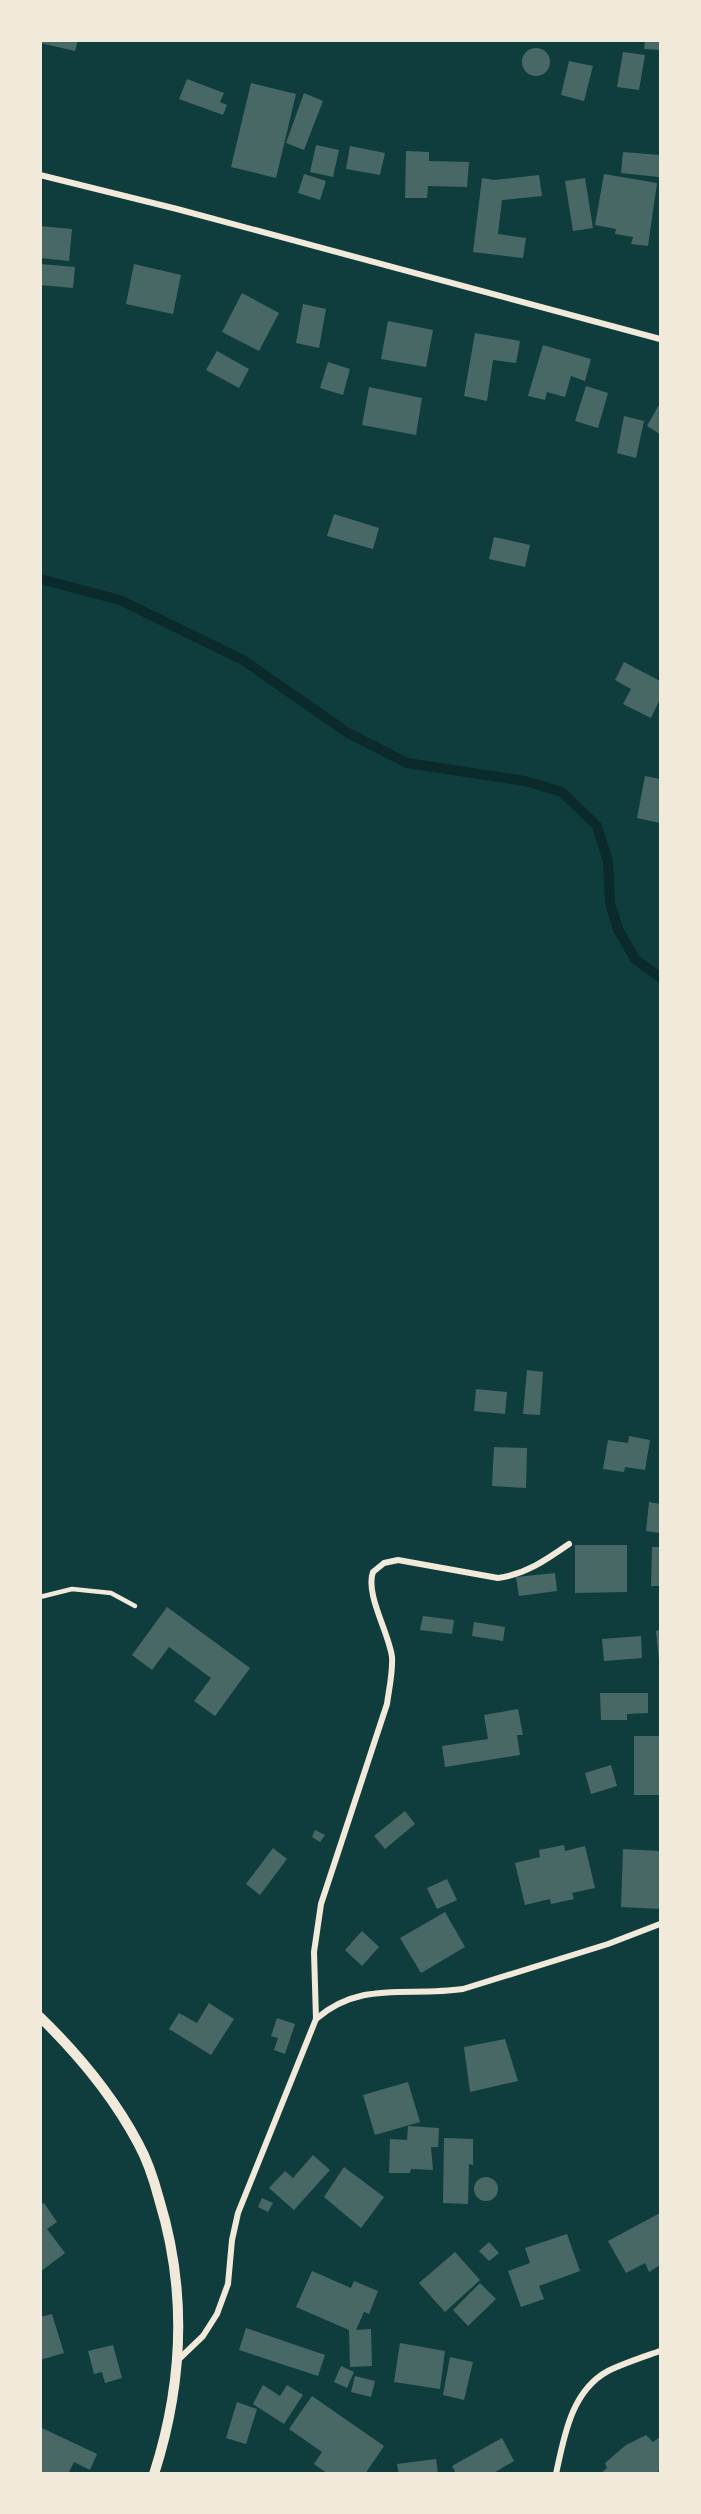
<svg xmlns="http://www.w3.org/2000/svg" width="701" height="2514" font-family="Figtree,sans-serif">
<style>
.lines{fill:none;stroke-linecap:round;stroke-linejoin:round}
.stream{stroke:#0a2a2b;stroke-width:10}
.building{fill:#486865}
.service{stroke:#f1e9da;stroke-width:4.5}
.minor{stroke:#f1e9da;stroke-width:6}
.tertiary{stroke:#f1e9da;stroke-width:10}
</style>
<rect width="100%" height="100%" fill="#0f3d3e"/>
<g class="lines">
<polyline class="stream" points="40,579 120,600 243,660 348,733 407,763 525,781 562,792 597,826 608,861 610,903 618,929 635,959 660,977"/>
</g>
<g class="building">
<polygon points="40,40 78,40 75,51 40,43"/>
<polygon points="645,40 660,40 660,50 644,49"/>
<circle cx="536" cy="62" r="14"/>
<polygon points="623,52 645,55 639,90 617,87"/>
<polygon points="569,61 593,66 584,101 561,95"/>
<polygon points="187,79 224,93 220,102 227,105 223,115 179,99"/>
<polygon points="251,83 296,94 276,178 231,167"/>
<polygon points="304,93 323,101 304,150 286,143"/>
<polygon points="316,145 339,150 333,177 310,172"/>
<polygon points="350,146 385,153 380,175 346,169"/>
<polygon points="406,151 429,152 429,161 469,162 467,187 428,186 427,198 405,198"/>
<polygon points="623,152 660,155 659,177 621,173"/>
<polygon points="304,174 326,181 320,200 298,193"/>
<polygon points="604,174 657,183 648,246 631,244 633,237 615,234 616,229 595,225"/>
<polygon points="539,175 542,196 502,200 498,234 526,238 523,258 473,252 482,178 494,180"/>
<polygon points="585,178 593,228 573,231 565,181"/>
<polygon points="40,226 72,229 69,261 40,258"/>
<polygon points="40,264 75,267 73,288 40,285"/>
<polygon points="134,264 181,275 173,314 126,304"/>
<polygon points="242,293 279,313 259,351 222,332"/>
<polygon points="303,304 326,309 319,348 296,343"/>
<polygon points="388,321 433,330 426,367 381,359"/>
<polygon points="475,333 520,341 516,363 493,360 487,401 464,396"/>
<polygon points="543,345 591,359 585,381 571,376 565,397 547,392 545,400 528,396"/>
<polygon points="217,351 249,369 239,388 206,370"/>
<polygon points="328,362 350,369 343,395 320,388"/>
<polygon points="586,386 608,393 598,428 575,421"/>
<polygon points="369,387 422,398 416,435 362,425"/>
<polygon points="660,403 660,434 647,426"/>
<polygon points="624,416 644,421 636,458 617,453"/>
<polygon points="334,514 379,528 373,549 327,536"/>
<polygon points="494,537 530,545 525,567 489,559"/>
<polygon points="624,662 660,681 660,699 651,718 623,704 631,689 615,680"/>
<polygon points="645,776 660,779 660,823 637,818"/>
<polygon points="527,1370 543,1372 540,1415 523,1414"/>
<polygon points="476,1389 507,1392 505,1414 474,1411"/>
<polygon points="629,1436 650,1440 645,1470 625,1467 624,1472 603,1469 608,1440 628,1443"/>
<polygon points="494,1447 527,1448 526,1488 492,1486"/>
<polygon points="649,1502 660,1504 660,1533 646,1531"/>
<polygon points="575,1545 627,1545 627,1592 575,1593"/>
<polygon points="652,1547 660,1547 660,1586 651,1586"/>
<polygon points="555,1573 557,1591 519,1596 516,1577"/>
<polygon points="167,1607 250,1668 215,1716 194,1701 211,1678 169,1647 152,1670 132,1655"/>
<polygon points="423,1616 454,1620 452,1634 420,1630"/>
<polygon points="474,1622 505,1627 503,1641 472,1636"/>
<polygon points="660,1630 660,1661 659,1661 656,1631"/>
<polygon points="641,1636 642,1658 604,1661 602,1639"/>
<polygon points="600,1693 648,1693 648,1713 627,1714 627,1720 601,1720"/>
<polygon points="518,1709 523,1735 517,1735 520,1755 445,1767 442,1746 488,1739 484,1715"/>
<rect x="634" y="1736" width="26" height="59"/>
<polygon points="611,1765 617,1786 591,1794 585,1773"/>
<polygon points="405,1811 415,1824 385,1849 374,1836"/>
<polygon points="315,1830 325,1835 320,1842 312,1837"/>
<polygon points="564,1845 565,1851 585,1846 595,1888 572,1893 574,1899 551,1904 550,1899 525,1905 515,1863 540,1857 539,1850"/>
<polygon points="273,1848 287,1859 260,1895 246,1884"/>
<polygon points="623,1849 660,1851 660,1909 621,1907"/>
<polygon points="447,1879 457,1900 437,1909 427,1888"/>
<polygon points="445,1912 465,1947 421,1973 400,1938"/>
<polygon points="362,1931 379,1947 362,1966 345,1950"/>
<polygon points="209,2003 234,2019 211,2055 169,2029 179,2013 197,2023"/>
<polygon points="277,2018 295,2024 285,2054 274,2050 278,2038 271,2036"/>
<polygon points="505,2039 518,2081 470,2092 464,2047"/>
<polygon points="408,2082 420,2122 375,2135 363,2095"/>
<polygon points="408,2126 439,2128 438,2147 431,2147 433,2170 411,2169 410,2173 389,2173 390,2139 407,2140"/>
<polygon points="444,2138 473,2139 473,2165 469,2164 468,2204 443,2203"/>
<polygon points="313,2155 330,2170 294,2210 269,2188 285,2171 293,2178"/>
<polygon points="344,2167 384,2197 361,2228 324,2197"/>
<circle cx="486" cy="2189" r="12"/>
<polygon points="262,2198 273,2203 268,2212 258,2207"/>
<polygon points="44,2203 57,2222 47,2229 65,2253 40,2272 40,2205"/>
<polygon points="660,2213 660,2265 649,2272 645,2263 626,2273 608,2241"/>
<polygon points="567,2234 580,2271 539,2286 544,2299 521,2307 508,2271 530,2263 525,2248"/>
<polygon points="489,2242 499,2253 489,2261 479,2251"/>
<polygon points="455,2252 480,2280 445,2312 419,2283"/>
<polygon points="312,2271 351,2288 354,2281 378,2291 369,2314 364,2312 356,2330 371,2329 372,2366 350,2367 349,2330 296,2307"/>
<polygon points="480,2283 496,2299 468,2326 453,2310"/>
<polygon points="52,2314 64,2353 40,2360 40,2317"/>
<polygon points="246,2328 325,2355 318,2376 239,2350"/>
<polygon points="400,2343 445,2351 440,2389 394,2382"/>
<polygon points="113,2345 122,2378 105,2383 102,2372 94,2374 88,2351"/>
<polygon points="450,2357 473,2362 464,2400 443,2395"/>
<polygon points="341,2366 354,2372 347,2388 334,2382"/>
<polygon points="355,2376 375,2381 371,2397 351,2392"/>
<polygon points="263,2385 280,2396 287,2385 303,2395 284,2424 253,2404"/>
<polygon points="312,2396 384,2446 365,2474 328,2474 314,2464 322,2452 289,2429"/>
<polygon points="237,2402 257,2409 246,2444 226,2438"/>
<polygon points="42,2428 97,2454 90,2470 74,2462 68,2474 40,2474"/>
<polygon points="646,2435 653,2442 660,2437 660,2470 655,2474 643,2472 600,2474 607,2468 605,2463 626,2445"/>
<polygon points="502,2438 514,2461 492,2474 456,2474 452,2466"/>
<polygon points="436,2459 438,2474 399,2474 397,2464"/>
</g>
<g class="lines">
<polyline class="service" points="40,1597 72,1589 111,1593 135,1606"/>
<g class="minor">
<polyline points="40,175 177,209 660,339"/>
<path d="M316,2019C361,1980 407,1997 463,1989L608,1944L660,1924"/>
<path d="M178,2360L203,2336L217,2314L228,2284L232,2240L238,2213L316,2019L314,1952L321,1904L387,1704C389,1689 393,1672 392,1657C389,1633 365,1594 373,1572L384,1563L398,1560L498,1578C526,1574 546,1560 569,1544"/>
<path d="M556,2474C564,2437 571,2391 608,2371C624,2363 643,2357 660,2351"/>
</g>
<path class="tertiary" d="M40,2017C79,2055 113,2096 138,2143C148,2161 154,2180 159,2199C187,2290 183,2384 154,2474"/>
</g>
<rect width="701" height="2514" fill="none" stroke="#f1e9da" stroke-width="84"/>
</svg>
